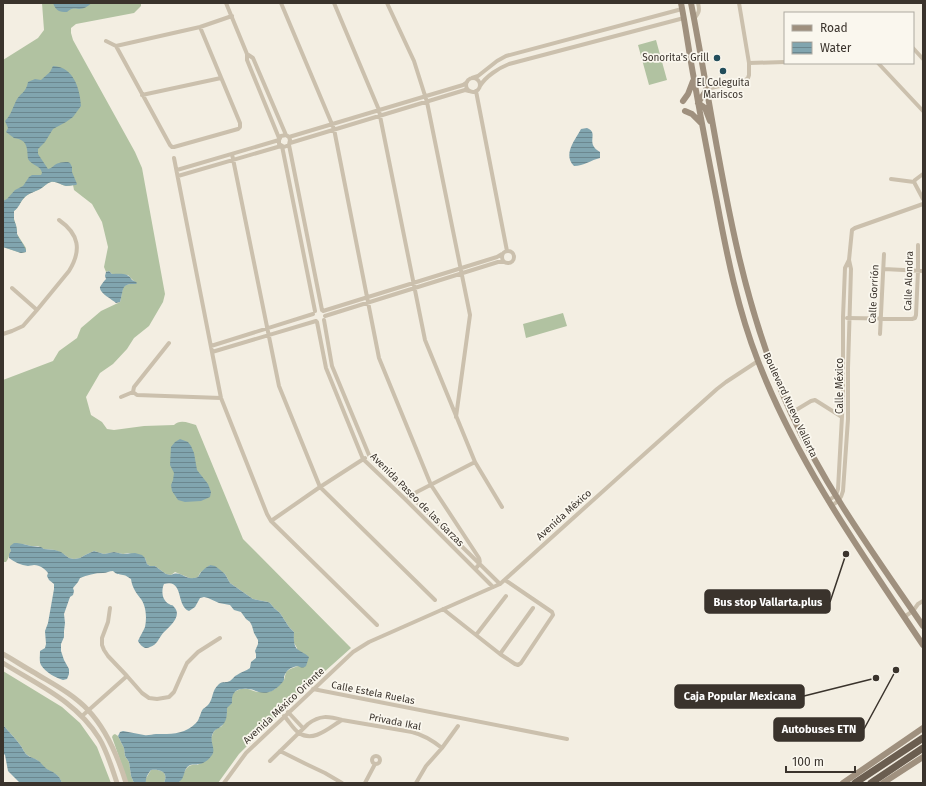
<svg xmlns="http://www.w3.org/2000/svg" width="926" height="786" font-family="'Fira Sans',sans-serif">
<style>
.grass{fill:#b1c2a1}
.water{fill:url(#water-rules)}
.lines{fill:none;stroke-linecap:round;stroke-linejoin:round}
.minor{stroke:#cbc0ad;stroke-width:4}
.tertiary{stroke:#cbc0ad;stroke-width:5}
.secondary{stroke:#9f907e;stroke-width:6}
.trunk{stroke:#6b5e50;stroke-width:7}
.poi-dot{fill:#224d5b;stroke:#faf7ee;stroke-width:1.5}
.labels{text-anchor:middle;dominant-baseline:central;stroke-width:3.5;stroke-linejoin:round;paint-order:stroke}
.poi-label{font-size:10px;fill:#3a332c;stroke:#faf7ee;text-anchor:end}
.street-label{font-size:10px;fill:#3a332c;stroke:#faf7ee}
.leader{fill:none;stroke:#3a332c;stroke-width:1.5}
.callout-dot{fill:#3a332c;stroke:#faf7ee;stroke-width:1.5}
.callout{fill:#3a332c;stroke:#3a332c;stroke-width:1.5}
.callout-label{font-size:11px;text-anchor:middle;font-weight:bold;fill:#fff}
</style>
<defs>
<pattern id="water-rules" width="6" height="5" patternUnits="userSpaceOnUse"><rect width="6" height="5" fill="#81a5af"/><path d="M0 2.5h6" fill="none" stroke="#6b878f"/></pattern>
</defs>
<rect width="100%" height="100%" fill="#f3eee2"/>
<path class="grass" d="M42,3H141V6L134,13L76,24L71,28V33L73,40L135,152L142,168L165,294L163,302L149,326L134,338L127,349L113,364L100,373L86,397L91,415L102,422L107,429L114,430L144,426L174,425C180,419 189,423 196,425L243,539L351,648L295,698L239,754L218,783H178C186,775 183,763 198,765L212,744L211,739L213,733L216,729L222,726L226,717L227,708L233,693L236,691L241,689H248L257,692H269L275,689L284,680L286,672L290,669L298,666L297,648L294,643V632L289,627L280,613L274,608L270,603L268,602L253,599L230,583L225,574L210,565L200,573L198,577L192,579L175,572L171,575L166,574L155,566H150L147,564L145,558L128,553L123,554L114,552L104,554L94,551L85,555L80,558L74,559L69,558L65,555L55,550L44,549L38,546H31L23,544L10,548L11,551C9,555 9,558 6,562H3V380L53,361L59,351L77,338L81,328L101,311L120,302C124,290 119,283 136,284C134,280 130,278 128,275L112,274L109,271L106,272L104,267L108,247L102,222L92,204L74,190L73,185C71,186 68,186 66,186C61,185 56,181 51,182C47,183 46,185 43,187C38,191 31,192 26,196C21,200 19,207 14,211C12,220 18,225 17,234L26,248V252L21,253L3,247V60L38,38L44,30Z
M656,40L667,80L649,85L638,45Z
M563,313L567,326L526,338L523,324Z
M3,671L62,707L80,723L97,747L111,783H62C58,772 52,774 44,767C41,764 40,762 37,760C33,758 30,757 26,754C24,752 23,749 21,746C16,739 9,732 3,725Z
M115,734L118,736L124,748L125,756L129,762L131,776L134,783H128L112,737L113,735Z
M151,770C160,769 169,772 164,783H146L145,780Z"/>
<path class="water" d="M53,3H92C88,6 84,9 79,9C73,9 73,7 67,12C59,12 56,11 53,3Z
M53,66C74,67 80,89 81,106L73,117L66,122L53,129L45,142L38,149V154L48,169C53,168 54,164 59,163C61,162 65,162 68,162L70,163L72,167V172L77,184L76,185C73,185 69,186 66,186C61,185 56,181 51,182C47,183 46,185 43,187C37,192 29,192 24,198C20,202 19,208 14,211V220L16,225L17,231V234L19,238L23,244L26,250V252L21,253L3,247V201L7,199L15,190L23,186L29,177L32,175H41L42,173C41,165 32,166 28,159C27,148 28,140 14,138L6,132L8,128L5,121C11,115 12,109 16,101C20,93 26,93 28,82L35,79L41,80L50,72Z
M587,128C600,133 584,143 600,152V158C591,160 584,166 574,166C562,154 576,139 581,129Z
M109,271L112,274C119,274 128,272 132,280L136,282L137,283L136,284C120,283 124,290 120,302L116,303C112,299 99,293 100,287C101,285 104,281 106,279L105,276L106,272Z
M180,439L188,442L191,446L194,453L197,470L208,484L211,492L210,497L201,501L185,502L178,500L172,491L171,485L173,480L174,473L170,465L171,447L175,442Z
M14,543H17L23,544L31,546L41,547L44,549L55,550L61,552L69,558L74,559L80,558L85,555L94,551L104,554L114,552L123,554L135,553L142,555L145,558L147,564L150,566H155L166,574L171,575C182,569 185,582 198,577C201,571 205,568 210,565L215,566L219,569L225,574L230,583L253,599L268,602L270,603L274,608L280,613L289,627L294,632C294,637 293,645 297,649C301,652 305,653 309,657L306,666C303,668 302,668 298,666C291,667 286,670 284,677C284,678 284,679 284,680C281,685 274,691 269,692C260,695 255,689 248,689C237,688 231,692 232,703L227,708C227,715 227,723 220,727C218,729 215,729 213,733C209,741 215,747 213,753C211,758 204,764 199,764C196,765 193,764 190,765C184,768 185,774 182,779C182,779 179,782 178,783H164C169,772 160,769 151,770C148,774 145,778 146,783H134L131,776L129,762L125,756L124,748L118,736L120,732L123,731C130,732 137,734 144,735C148,736 152,734 156,734C171,734 184,735 196,723C200,719 200,713 203,709C204,708 206,707 208,705C214,698 211,691 219,684C223,681 226,683 230,681C233,679 234,676 237,675C241,672 246,671 250,668L251,662L256,658V654L255,651L258,644V640L254,633L252,626L250,622L246,619L241,612L234,610L230,605L219,603L208,598L204,597L200,598L195,607L189,611C176,606 184,578 164,584C161,591 162,600 169,604C172,606 172,604 174,607C183,616 169,627 163,633C159,638 157,645 150,647C145,650 141,646 138,641C140,636 143,632 145,627C147,618 146,606 141,599C136,593 132,587 131,579C129,578 126,575 123,575C119,574 117,575 113,571C109,571 107,573 103,573C95,573 87,575 80,578L78,582L73,588L74,591L73,595L70,597L64,614L65,623L64,631V637L61,644V651L64,660L69,669V674L67,679L63,680C56,678 45,672 41,665C39,661 40,656 40,651L45,648L46,644L45,631L48,623L54,589V584L49,580L47,576L48,573C45,569 40,565 34,565C33,565 29,566 28,566C21,565 14,562 9,558V554L11,551L10,548V546Z
M3,725C9,732 16,739 21,746C23,749 24,752 26,754C30,758 36,758 40,762C42,764 44,767 47,769C54,773 59,774 62,783H20L8,771L5,755L3,753Z"/>
<g class="lines">
<path class="minor" d="M226,3L247,54V60L279,138
M281,3L334,129L379,358L431,485L479,558C481,563 479,565 475,569
M334,3L379,110L380,116L425,340L475,462L502,507
M387,3L414,61L427,102L470,315L456,417
M694,19C699,12 700,11 698,3
M106,41L116,46L170,145L172,147H174L238,129L240,127V123L200,27
M116,46L200,27L232,16
M913,48L923,59
M247,54L253,58L286,135L289,137L290,140L289,145L284,147L279,144V140L281,136L286,135
M749,63L785,62
M878,63L923,111
M472,78L478,76L497,61L506,56L682,9
M466 85a7 7 0 1 1 14 0a7 7 0 1 1-14 0Z
M480,86C486,76 499,68 509,64L684,18
M707,89L715,87L744,81L748,78L749,75V63L739,3
M476,91L507,251
M142,95L221,78
M289,137L463,85L467,82
M290,143L465,90L469,91
M289,145L322,310
M282,146L315,311
M232,154L279,386L320,487L435,600
M174,158L221,398L267,514L271,521L377,625
M177,170L279,140
M178,176L281,146
M891,179L914,182
M914,182L923,199
M914,182L915,180L923,174
M502 257a6 6 0 1 1 12 0a6 6 0 1 1-12 0Z
M884,269L923,271
M12,288L37,310
M323,311L497,257L502,254
M325,316L498,262H504
M847,318L912,319L915,318L916,315L918,271V245
M324,320L332,366L369,455L500,584
M317,322L326,368L363,459L405,499L493,587
M3,334L12,331L23,326L37,310L69,271C82,250 79,234 59,220
M880,334L884,254
M211,346L313,314
M212,352L316,321
M133,392L137,395L221,398
M133,392L134,387L169,343
M121,397L133,392
M791,413L811,401L815,400L842,417
M409,496L475,462
M828,501L836,495L838,489L843,398V317L845,268L849,260
M831,506C838,502 841,499 843,491L848,419V368L851,269L849,260L852,230L855,228L923,204
M271,521L320,487L365,458
M110,608L108,622L102,638V645L104,650L108,656L127,676L142,693L149,698L157,699L169,697L174,692L181,676L187,663L198,652L220,638
M443,609L500,654L515,664L518,665L521,663L553,615L552,612L505,580
M904,617L913,611L918,604L923,601
M476,635L506,596
M500,654L533,608
M313,689L567,739
M288,712L303,728
M82,716L127,676
M284,716C289,721 293,729 299,733C314,743 330,727 342,720
M280,751L306,764L325,773L342,783
M372 760a4 4 0 1 1 8 0a4 4 0 1 1-8 0Z
M270,761L308,724C320,715 328,716 342,720L412,732C424,735 432,740 442,748
M224,783L246,753L353,652L369,642L500,584L631,466L717,389L726,382L758,361
M365,783L375,764
M416,783L426,766L442,748L458,726"/>
<path class="tertiary" d="M3,654C14,660 24,667 35,673C53,684 73,694 88,710C107,730 118,757 126,783
M3,663C38,685 76,701 99,738C107,751 112,768 117,783"/>
<path class="secondary" d="M681,3C686,28 689,53 694,79C701,120 709,161 717,202C727,256 738,310 758,361C798,464 862,554 923,645
M691,3C718,140 732,285 791,413C826,489 876,557 923,626
M707,89L698,103L705,108L710,121
M683,101L688,94L693,81
M685,111L692,114L701,123
M843,783L923,728
M883,783L923,757"/>
<path class="trunk" d="M855,783L923,738
M871,783L923,748"/>
</g>
<g class="poi-dot">
<circle cx="717" cy="58" r="4"/>
<circle cx="723" cy="71" r="4"/>
</g>
<g class="labels">
<g class="poi-label">
<text x="709" y="58">Sonorita's Grill</text>
<text x="723" y="83" text-anchor="middle">El Coleguita<tspan x="723" dy="12">Mariscos</tspan></text>
</g>
<g class="street-label">
<text transform="translate(909 281) rotate(-88)">Calle Alondra</text>
<text transform="translate(874 294) rotate(-87)">Calle Gorrión</text>
<text transform="translate(840 386) rotate(-90)">Calle México</text>
<text transform="translate(790 405) rotate(65)">Boulevard Nuevo Vallarta</text>
<text transform="translate(417 500) rotate(45)">Avenida Paseo de las Garzas</text>
<text transform="translate(564 515) rotate(-42)">Avenida México</text>
<text transform="translate(373 693) rotate(11)">Calle Estela Ruelas</text>
<text transform="translate(284 706) rotate(-43)">Avenida México Oriente</text>
<text transform="translate(395 722) rotate(11)">Privada Ikal</text>
</g>
</g>
<path class="leader" d="M846 554L830 602M876 678L804 696M896 670L864 729"/>
<g class="callout-dot">
<circle cx="846" cy="554" r="4"/>
<circle cx="876" cy="678" r="4"/>
<circle cx="896" cy="670" r="4"/>
</g>
<g class="callout">
<rect x="705" y="590" width="125" height="23" rx="4"/>
<rect x="675" y="685" width="129" height="23" rx="4"/>
<rect x="774" y="718" width="90" height="23" rx="4"/>
</g>
<g class="callout-label">
<text x="768" y="606">Bus stop Vallarta.plus</text>
<text x="740" y="700">Caja Popular Mexicana</text>
<text x="819" y="733">Autobuses ETN</text>
</g>
<rect width="926" height="786" fill="none" stroke="#3a332c" stroke-width="8"/>
<rect x="784" y="12" width="130" height="52" fill="#faf7ee" stroke="#ada9a0"/>
<rect x="792" y="25" width="20" height="6" fill="#9f907e" stroke="#ada9a0"/>
<text x="820" y="32" font-size="12" fill="#3a332c">Road</text>
<rect x="792" y="42" width="20" height="12" fill="url(#water-rules)" stroke="#ada9a0"/>
<text x="820" y="52" font-size="12" fill="#3a332c">Water</text>
<path d="M786 766v6h69v-6" fill="none" stroke="#3a332c" stroke-width="2"/>
<text x="792" y="766" font-size="12" fill="#3a332c" stroke="#faf7ee" stroke-width="3" paint-order="stroke">100 m</text>
</svg>
